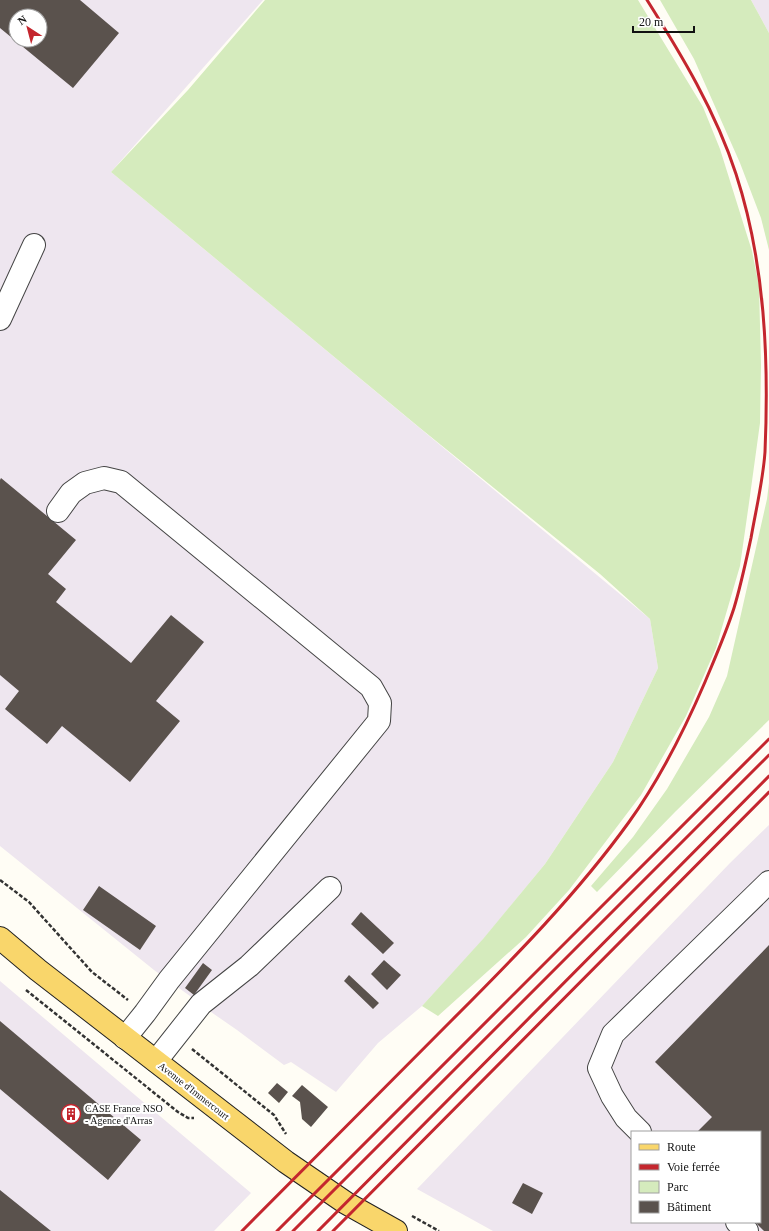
<svg xmlns="http://www.w3.org/2000/svg" width="769" height="1231" font-family="Georgia,serif">
<style>
.industrial{fill:#eee6ef;fill-rule:evenodd}
.green{fill:#d5ebbd}
.building{fill:#5a524d;fill-rule:evenodd}
.lines{fill:none;stroke-linecap:round;stroke-linejoin:round}
.minor-casing{stroke:#444;stroke-width:24}
.major-casing{stroke:#222;stroke-width:24}
.path{stroke:#333;stroke-width:2.5;stroke-dasharray:4 2;stroke-linecap:butt}
.minor{stroke:#fff;stroke-width:22}
.major{stroke:#f9d66b;stroke-width:22}
.rail{stroke:#c4262e;stroke-width:3}
.labels{text-anchor:middle;dominant-baseline:central;stroke-width:4;stroke-linejoin:round;paint-order:stroke}
.street-label{font-size:10px;fill:#111;stroke:#fff}
.poi-label{font-size:10px;fill:#111;stroke:#fff;text-anchor:start}
</style>
<rect width="100%" height="100%" fill="#fffdf5"/>
<path class="industrial" d="M0,0H263L111,172L650,619L658,668L613,762L545,864L480,943L422,1006L378,1043L336,1092L291,1062L284,1065L237,1030L211,1012L201,1004L154,970L0,846ZM16,16H40V40H16Z
M751,0H769V33Z
M769,825V1231H493L417,1189L730,863ZM632,1132H760V1222H632Z
M0,981L251,1193L214,1231H0Z"/>
<path class="green" d="M265,0H638L703,107L720,149L746,232L752,251L759,286L761,365L760,423L749,503L740,566L716,648L686,716L641,795L569,890L526,937L438,1016L422,1006L483,939L545,864L613,762L658,668L650,619L600,574L420,428L111,172L188,90Z
M660,0H751L769,33V250L761,218L740,163L694,59Z
M769,483V720L675,812L597,892L591,886L633,837L667,789L709,717L727,676L767,499Z"/>
<path class="building" d="M0,0H80L119,33L73,88L0,28ZM16,16H40V40H16Z
M1,478L76,540L48,574L66,589L56,602L131,663L171,615L204,642L156,701L180,721L130,782L62,726L47,744L5,709L19,691L0,675V480Z
M99,886L156,926L140,950L83,910Z
M361,912L394,943L383,954L351,924Z
M769,945V1231H764L755,1222H760V1132H697L712,1117L655,1062Z
M384,960L401,975L387,990L371,974Z
M203,963L212,970L194,995L185,988Z
M349,975L379,1003L373,1009L344,981Z
M0,1021L141,1140L108,1180L0,1089Z
M277,1083L288,1092L279,1103L268,1093Z
M302,1085L328,1107L311,1127L302,1119L300,1102L292,1096Z
M523,1183L543,1193L532,1214L512,1203Z
M0,1190L51,1231H0Z"/>
<g class="lines">
<defs>
<path id="minor" d="M0,319L34,245
M58,511L71,493L85,483L104,478L121,482L371,687L380,703L379,721L169,980L145,1013L125,1038
M156,1061L201,1004L249,966L330,888
M640,1132L626,1118L612,1096L599,1068L613,1034L769,882
M737,1222L747,1231"/>
<path id="major" d="M0,938L38,970L286,1162L346,1203L396,1231"/>
</defs>
<use href="#minor" class="minor-casing"/>
<use href="#major" class="major-casing"/>
<path class="path" d="M0,880L29,902L92,972L128,1000
M26,990L178,1112L188,1118H194
M192,1049L274,1115L286,1134
M412,1216L439,1231"/>
<use href="#minor" class="minor"/>
<use href="#major" class="major"/>
<path class="rail" d="M242,1231C311,1161 382,1091 451,1021C514,958 577,894 629,822C660,779 684,731 705,682C715,658 726,633 734,608C741,585 746,561 751,538C756,509 763,481 765,452C769,359 765,263 736,174C716,112 681,54 647,0
M277,1231L769,739
M293,1231L769,755
M318,1231L769,776
M333,1231L769,792"/>
</g>
<defs>
<symbol id="building-ring" viewBox="-11 -11 22 22"><circle r="9.5" fill="#fff" stroke="#c4262e" stroke-width="1.5"/><path d="M-4-6H4V6H1V3H-1V6H-4ZM-2.5-4.3h1.7v1.8h-1.7ZM.8-4.3h1.7v1.8H.8ZM-2.5-1h1.7V.8h-1.7ZM.8-1h1.7V.8H.8Z" fill="#c4262e"/></symbol>
</defs>
<g fill-rule="evenodd">
<use href="#building-ring" x="60" y="1103" width="22" height="22"/>
</g>
<g class="labels">
<g class="street-label">
<text transform="translate(194 1091) rotate(38)">Avenue d'Immercourt</text>
</g>
<g class="poi-label">
<text x="85" y="1108">CASE France NSO<tspan x="85" dy="12">- Agence d'Arras</tspan></text>
</g>
</g>
<rect x="631" y="1131" width="130" height="92" fill="#ffffff" stroke="#a0a0a0"/>
<rect x="639" y="1144" width="20" height="6" fill="#f9d66b" stroke="#a0a0a0"/>
<text x="667" y="1151" font-size="12" fill="#111111">Route</text>
<rect x="639" y="1164" width="20" height="6" fill="#c4262e" stroke="#a0a0a0"/>
<text x="667" y="1171" font-size="12" fill="#111111">Voie ferrée</text>
<rect x="639" y="1181" width="20" height="12" fill="#d5ebbd" stroke="#a0a0a0"/>
<text x="667" y="1191" font-size="12" fill="#111111">Parc</text>
<rect x="639" y="1201" width="20" height="12" fill="#5a524d" stroke="#a0a0a0"/>
<text x="667" y="1211" font-size="12" fill="#111111">Bâtiment</text>
<g transform="translate(28 28) rotate(324)"><circle r="19" fill="#ffffff" stroke="#a0a0a0"/>
<path d="M0-3L7 15L0 10L-7 15Z" fill="#c4262e"/>
<text y="-6" font-size="11" font-weight="bold" text-anchor="middle" fill="#111111">N</text>
</g>
<path d="M633 26v6h61v-6" fill="none" stroke="#111111" stroke-width="2"/>
<text x="639" y="26" font-size="12" fill="#111111" stroke="#ffffff" stroke-width="3" paint-order="stroke">20 m</text>
</svg>
